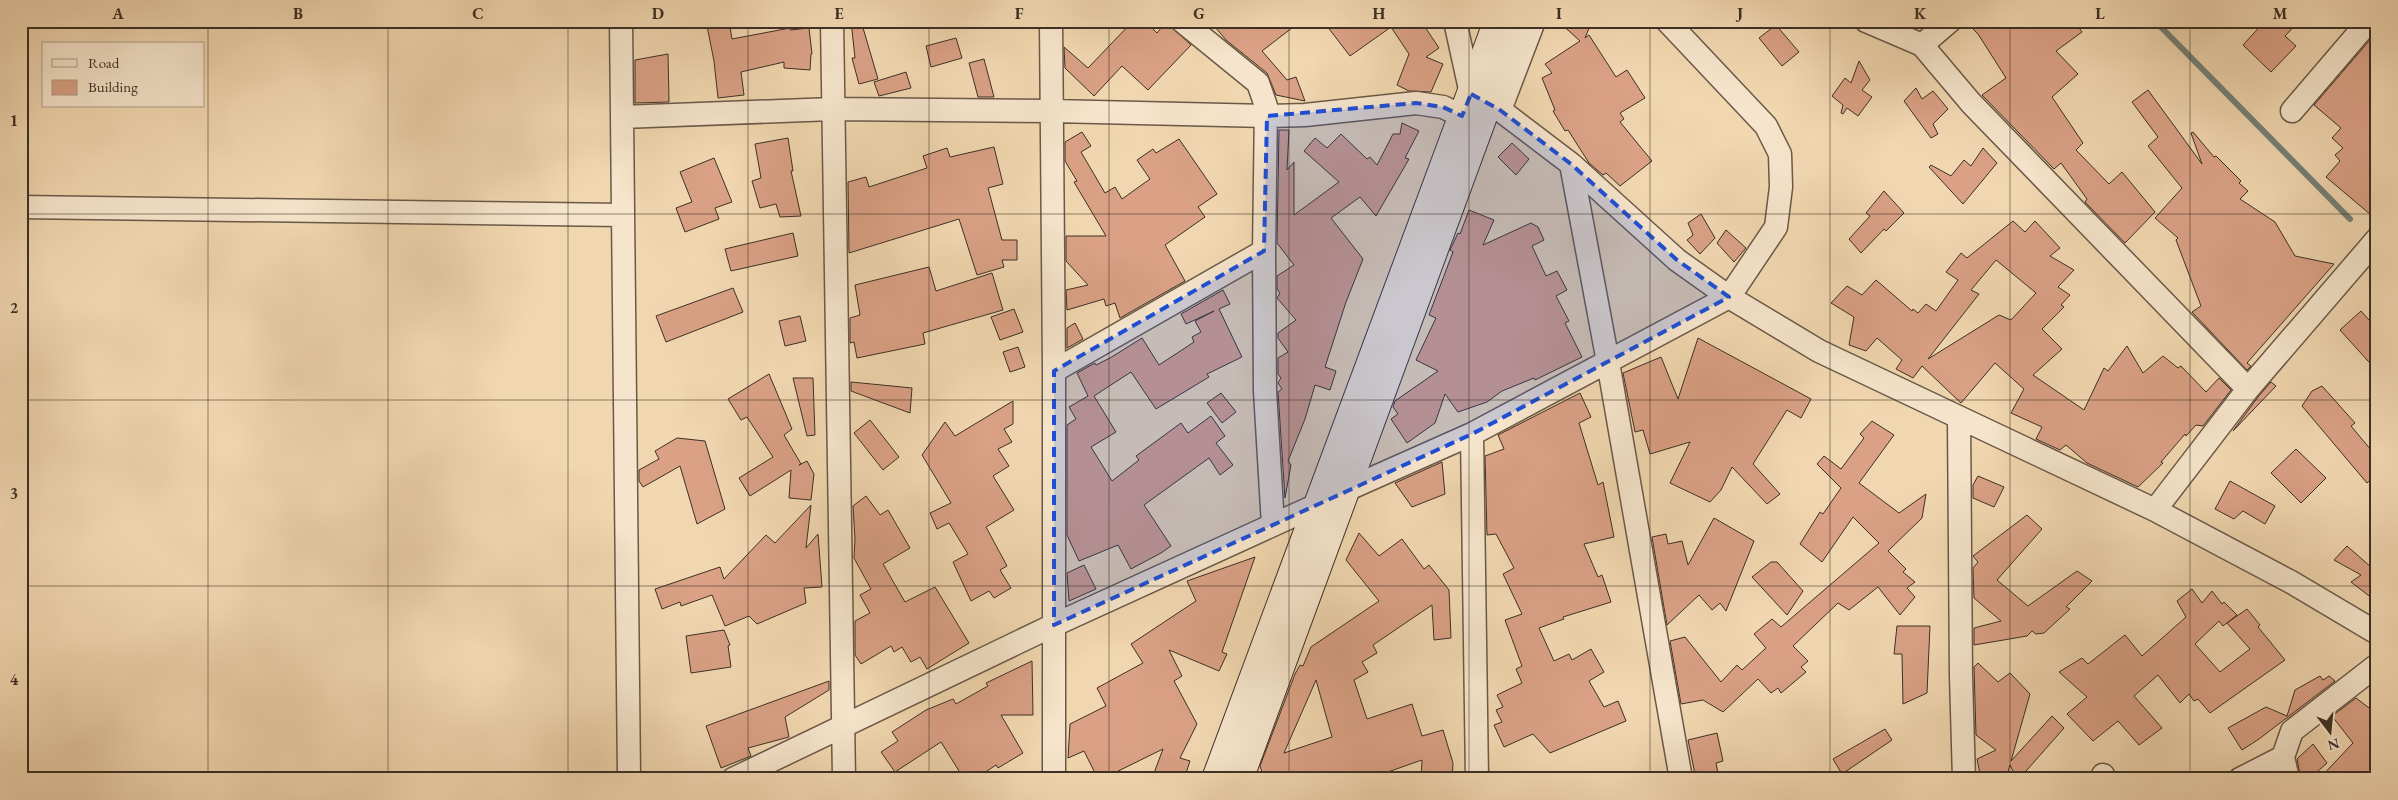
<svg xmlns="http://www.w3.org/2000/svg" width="2398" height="800" font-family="'EB Garamond',serif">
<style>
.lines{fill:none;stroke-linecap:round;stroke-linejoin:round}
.stream{stroke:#758179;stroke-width:6}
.building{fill:#daa185;stroke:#3d2f26;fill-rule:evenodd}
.street-casing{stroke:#6a5948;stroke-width:25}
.secondary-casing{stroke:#3d2f26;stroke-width:30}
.street{stroke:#f6e5cc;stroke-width:22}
.secondary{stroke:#f6e5cc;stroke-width:28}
.marked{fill:#1d4ed8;fill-opacity:0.2;stroke:#1d4ed8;stroke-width:4;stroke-dasharray:10 6;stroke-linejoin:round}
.grid{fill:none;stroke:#3d2f26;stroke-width:1;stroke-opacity:0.55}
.neatline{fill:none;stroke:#3d2f26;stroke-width:2}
.grid-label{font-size:16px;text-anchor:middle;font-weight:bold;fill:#3d2f26}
</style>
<rect width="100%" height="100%" fill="#f1d7b0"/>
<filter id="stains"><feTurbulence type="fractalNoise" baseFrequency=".004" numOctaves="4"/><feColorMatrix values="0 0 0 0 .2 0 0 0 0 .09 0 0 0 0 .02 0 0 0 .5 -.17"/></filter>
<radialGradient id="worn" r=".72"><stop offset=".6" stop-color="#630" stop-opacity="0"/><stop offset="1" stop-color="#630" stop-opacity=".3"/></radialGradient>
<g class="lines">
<path class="stream" d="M2155,21L2350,219"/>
</g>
<path class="building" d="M706,21H729L732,39L790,28V30L809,28L812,54H811L810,70L784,68V62L741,72L744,95L718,98L714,61Z
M851,21H861L878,79L859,84L852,58H855Z
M1133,21H1145L1157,33L1166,22L1191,45L1148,90L1122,66L1094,96L1065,68L1064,47L1088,68Z
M1210,21H1250L1256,28L1264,21H1301L1262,51L1287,80L1296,77L1305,101L1276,95L1267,73L1226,40Z
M1323,21H1421L1439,48L1426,57L1443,64L1431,92L1409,91L1397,85L1409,54L1391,27L1350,56Z
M1558,21H1592L1585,38L1589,35L1616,77L1627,70L1645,98L1620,113L1624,119L1620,122L1652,161L1620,186L1606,173L1603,175L1589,163L1568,130L1565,131L1553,111L1555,110L1542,78L1552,73L1545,64L1580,41Z
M1965,21H2074L2082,32L2056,51L2078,74L2052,97L2083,143L2076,150L2109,184L2122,172L2155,212L2125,243L2085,202L2087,199L2061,163L2054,169L1982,95L2006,78L1978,34Z
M2265,21H2299L2285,36L2296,46L2271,72L2243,45Z
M1776,25L1799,52L1782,66L1759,38Z
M956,38L962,58L931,67L926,46Z
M2369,41L2377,46V220L2326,177L2340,161L2335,155L2343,148L2332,138L2341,128L2314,105Z
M668,54L669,102L635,103V60Z
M984,59L994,97H978L969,63Z
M1859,61L1870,80L1862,90L1872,97L1858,116L1847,108L1843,114L1841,113L1843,105L1832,96L1845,78L1851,83Z
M906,72L911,88L879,96L874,82Z
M1916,88L1922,99L1933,91L1948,109L1933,124L1938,134L1931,138L1904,101Z
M2148,90L2202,164L2191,133L2193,132L2214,157L2216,156L2241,181L2239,183L2248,191L2240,199L2275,222L2295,256L2334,264L2247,363L2251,366L2247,370L2192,312L2201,306L2176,240L2178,238L2155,218L2182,188L2148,146L2158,137L2132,102Z
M1402,123L1419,131L1405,158L1409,159L1376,216L1360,197L1331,218L1363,259L1346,302L1325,367L1336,371L1330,390L1315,385L1305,419L1288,461L1291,465L1285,498L1278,392L1282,389L1278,383L1281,378L1278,374V358L1288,352L1278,338V333L1296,320L1277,298L1280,293L1277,289V276L1294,265L1277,243L1279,130H1289L1287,170L1294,162V215L1339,182L1304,151L1315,138L1327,148L1341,134L1367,159L1370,157L1377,165L1393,134H1400Z
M1082,132L1091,146L1081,152L1105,193L1115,187L1122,199L1150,179L1137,160L1153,149L1156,153L1179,139L1217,194L1198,207L1205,217L1165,245L1185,281L1120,318L1115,303L1106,306L1104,299L1067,310L1066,290L1088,285L1066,261V236H1106L1074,182L1077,181L1065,161V142Z
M788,138L793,171H791L801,216L780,217L776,204L760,208L752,181L761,178L755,144Z
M1512,143L1529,159L1516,175L1498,157Z
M994,147L1003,184L988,188L1002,240H1017V260H1002L1004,267L977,275L959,219L849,253L848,182L866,177L869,187L927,168L923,156L947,148L950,157Z
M1983,148L1997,163L1963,204L1929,167L1931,165L1951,176L1964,160L1971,166Z
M714,158L732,202L715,208L719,219L685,232L676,208L692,202L680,172Z
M1884,191L1904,213L1886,231L1884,229L1861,253L1849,239L1870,216L1866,213Z
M1469,210L1494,220L1483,245L1531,223L1538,227L1544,240L1532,246L1546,276L1557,271L1567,290L1556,296L1569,321L1565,323L1582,357L1535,380L1534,378L1502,391L1487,402L1458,412L1445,394L1435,423L1407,443L1391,419L1398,414L1393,407L1395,401L1438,371L1416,360L1436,318L1429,315L1453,252L1450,250L1458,233L1460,234Z
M1701,214L1715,238L1700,254L1687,240L1693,235L1688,223Z
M2013,221L2025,232L2035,221L2060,248L2050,256L2074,270L2058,287L2070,295L2061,305L2064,307L2042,329L2062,349L2033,375L2084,410L2104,368L2108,371L2127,346L2143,373L2163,356L2178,368L2181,366L2206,392L2219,378L2231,390L2203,426L2196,425L2186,436L2185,434L2161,462L2163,463L2138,487L2087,463L2066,445L2060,450L2036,439L2042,427L2011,413L2024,389L1995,363L1961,403L1922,366L1913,378L1896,369L1902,360L1877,338L1866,351L1849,345L1854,317L1831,303L1847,286L1862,295L1876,280L1912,311L1913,309L1918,313L1926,304L1936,311L1958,280L1946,272L1961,253L1967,258ZM1996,260L2036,293L2011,320L1999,315L1928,359L1979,294L1971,290Z
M1726,230L1746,248L1734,262L1717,243Z
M793,233L798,256L731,271L725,249Z
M929,267L936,291L992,273L1003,310L923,333L925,344L857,358L854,342L850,343V318L860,315L855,285Z
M733,288L743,312L666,342L656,316Z
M1223,290L1230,304L1219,309L1242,357L1207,374L1209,377L1156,409L1131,372L1094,396L1116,432L1091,447L1112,481L1139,460L1136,456L1181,423L1188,433L1211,416L1225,436L1216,443L1233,465L1220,475L1209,458L1144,505L1171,546L1161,553L1131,569L1118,545L1079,561L1067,535V425L1076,419L1069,407L1088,396L1077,373L1095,363L1096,365L1110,358L1142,338L1159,365L1194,342L1192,337L1201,332L1195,321L1214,311L1186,324L1181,314Z
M1014,309L1023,332L1000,340L991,317Z
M2361,311L2377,329V371L2340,330Z
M800,316L806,341L785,346L779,321Z
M1075,323L1083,339L1067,348V328Z
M1698,338L1811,399L1801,418L1787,410L1753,464L1780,494L1767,504L1732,467L1721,490L1710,502L1670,483L1690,442L1650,454L1643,430L1635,432L1623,373L1661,357L1678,399Z
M1018,347L1025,367L1010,372L1003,352Z
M769,374L792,429L784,435L801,464L799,465L807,461L814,474L811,500L789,498L791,470L750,496L739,478L773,457L747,417L741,420L728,399Z
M793,378H813L815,435L807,436Z
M851,382L912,388L910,413L851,391Z
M2271,382L2276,386L2233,431L2258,397Z
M2322,386L2355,423L2351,426L2377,457V474L2367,483L2302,406L2312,391Z
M1221,393L1236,412L1222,423L1207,403Z
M1580,393L1591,417L1579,423L1598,485L1603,482L1614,537L1584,544L1598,577L1602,575L1611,602L1563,617L1564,619L1539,628L1554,661L1569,654L1572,660L1591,649L1604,672L1589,681L1604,707L1618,701L1626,721L1550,753L1533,734L1504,747L1494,725L1502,722L1496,710L1503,707L1497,695L1522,683L1516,669L1522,666L1505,620L1522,614L1503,574L1514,568L1496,534L1487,535L1485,456L1504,449L1498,435Z
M1013,401V424L1004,429L1012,442L998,449L1009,466L993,476L1014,510L986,527L1007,566L1000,570L1011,588L994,598L989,591L971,601L953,562L968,554L949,523L937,529L930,513L951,503L922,455L945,422L955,436Z
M870,420L899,457L883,470L854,433Z
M1872,421L1894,435L1859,483L1899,513L1926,494L1922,518L1888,551L1906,569L1903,572L1915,582L1907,588L1915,597L1900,615L1878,587L1849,610L1838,603L1793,646L1808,661L1801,667L1806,672L1781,693L1778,688L1771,693L1758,679L1723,712L1703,700L1681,704L1670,641L1685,637L1721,682L1737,665L1742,670L1766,648L1754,634L1772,619L1781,627L1879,543L1853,517L1822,562L1800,544L1820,512L1823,514L1841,488L1817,464L1824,456L1841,469L1864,438L1860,434Z
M677,438L705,441L725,509L697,524L680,466L643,487L639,481V470L659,459L655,451Z
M2296,449L2326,478L2301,503L2271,473Z
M1442,462L1445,494L1412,507L1395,483Z
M1978,476L2004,487L1994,507L1973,498V485Z
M2230,481L2275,506L2265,524L2243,511L2234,519L2215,509Z
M866,496L880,515L888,510L910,548L883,564L905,602L935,587L969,643L927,669L920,657L911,662L902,647L894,652L891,646L861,664L855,655V621L870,613L860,595L871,589L854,558L855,539L853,506Z
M811,505L806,548L818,534L822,587L804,588L806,603L757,624L749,616L725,626L712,595L681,606L680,602L662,609L655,589L720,567L724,579L766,535L775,543Z
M2027,515L2042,529L1997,580L2028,606L2077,571L2092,581L2066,607L2070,609L2044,633L2036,634L2032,631L2027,636L1974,645V628L2001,621L1974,598L1973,568L1978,562L1973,556Z
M1714,518L1754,541L1726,611L1720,603L1712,610L1699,595L1667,625L1652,537L1666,534L1668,544L1682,541L1688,565Z
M1359,533L1379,556L1402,539L1424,569L1429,565L1449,590L1451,638L1434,640L1432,605L1373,645L1377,653L1362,662L1368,672L1354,680L1367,719L1412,704L1422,736L1443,730L1453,763L1452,779H1421L1422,760L1382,774L1384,779H1276L1275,775L1264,778L1260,766L1295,674L1300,665L1303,666L1311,647L1379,601L1346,560ZM1316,680L1332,737L1284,753Z
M2347,546L2371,567L2377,563V602L2351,582L2361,575L2334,560Z
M1255,557L1222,652L1227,654L1219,671L1169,650L1182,676L1174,681L1197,724L1180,758L1190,761L1184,779H1171L1154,773L1163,749L1102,779H1098L1084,751L1068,758L1070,724L1106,706L1097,688L1143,663L1131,644L1196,601L1187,581Z
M1771,562H1777L1803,591L1787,615L1752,577Z
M1084,565L1096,589L1069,601L1067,573Z
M2192,589L2202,603L2212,591L2222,604L2224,602L2237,615L2223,626L2219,621L2195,644L2220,672L2250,649L2227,623L2247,609L2260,625L2258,627L2285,660L2210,713L2198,699L2194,701L2189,694L2180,703L2158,675L2134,696L2162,728L2139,745L2118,721L2093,741L2067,714L2087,697L2059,672L2082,658L2088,664L2125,635L2142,656L2186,617L2177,601Z
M1897,626H1930L1927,693L1903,704L1902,654H1894Z
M724,630L730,645L728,646L731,667L691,673L686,636Z
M1032,661L1033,715H1001L1023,753L998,768L996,765L975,779H964L941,742L895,772L881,752L898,741L892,732L926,710L953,699L956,704L988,686L986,683Z
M1978,663L1998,682L2010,673L2030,694L2011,761L2052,716L2064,728L2019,779H2017L2010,765L2007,775L1995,779H1981L1977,759L1996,750L1976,735L1974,667Z
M2320,676L2323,680L2329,676L2335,681L2259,739L2242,750L2228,728L2266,707L2287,716L2295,690Z
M829,681V690L785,717L789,737L748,748L751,756L721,768L706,726Z
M2356,698L2377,714V779H2319L2353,743L2332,716Z
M1885,729L1892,740L1842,774L1833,759Z
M1717,733L1723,761L1716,763L1719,779H1696L1688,740Z
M2313,744L2327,763L2309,779H2301L2297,759Z"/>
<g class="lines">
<defs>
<path id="street" d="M621,21L629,779
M832,21L844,779
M1051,21L1054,371V779
M1182,21L1258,83L1266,106L1264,251L1265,391L1273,525
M1455,21L1471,94L1500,110L1571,164L1677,260L1729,297L1819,351L2155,510L2291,582L2377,633
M1866,21L1922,45L1971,103L2248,389
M1922,45L1950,21
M1500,110L1534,21
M2292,111L2369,21
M622,117L833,109L1053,111L1267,116L1305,115L1416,103L1443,107L1462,116
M1571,164L1608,362L1681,779
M21,207L622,215
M1054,371L1264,251
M1959,418L1961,676L1964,779
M1472,434L1477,779
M2155,510L2248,389L2377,239
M2103,775L2104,779
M733,779L1054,625L1319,504L1346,490L1472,434L1729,297L1776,227L1781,187L1780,154L1766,126L1667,21
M2240,779L2283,757
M2288,779L2283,757L2292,731L2377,665"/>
<path id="secondary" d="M1216,779L1498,21
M1239,779L1518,21"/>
</defs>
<use href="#street" class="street-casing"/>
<use href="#secondary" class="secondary-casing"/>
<use href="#street" class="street"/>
<use href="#secondary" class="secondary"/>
</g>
<path class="marked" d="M1471,94L1500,110L1571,164L1677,260L1729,297L1472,434L1054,625V371L1264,251L1267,116L1416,103L1443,107L1462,116Z"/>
<path class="grid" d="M208,21V779M388,21V779M568,21V779M748,21V779M929,21V779M1109,21V779M1289,21V779M1469,21V779M1650,21V779M1830,21V779M2010,21V779M2190,21V779M21,214H2377M21,400H2377M21,586H2377"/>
<rect width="2398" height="800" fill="none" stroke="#f1d7b0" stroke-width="55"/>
<rect x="42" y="42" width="162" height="65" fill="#f6e5cc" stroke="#ac9c8a"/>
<rect x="52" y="59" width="25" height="8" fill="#f6e5cc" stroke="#ac9c8a"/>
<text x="88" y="68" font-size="15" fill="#3d2f26">Road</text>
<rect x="52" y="80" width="25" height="15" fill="#daa185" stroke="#ac9c8a"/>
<text x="88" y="92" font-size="15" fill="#3d2f26">Building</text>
<g transform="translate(2330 732) rotate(164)" stroke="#f6e5cc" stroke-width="4" paint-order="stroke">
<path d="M0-4L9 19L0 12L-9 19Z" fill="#3d2f26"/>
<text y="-8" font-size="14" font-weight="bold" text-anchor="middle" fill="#3d2f26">N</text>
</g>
<rect x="28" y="28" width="2342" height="744" class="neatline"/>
<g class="grid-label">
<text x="118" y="19">A</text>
<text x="298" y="19">B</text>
<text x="478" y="19">C</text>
<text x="658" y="19">D</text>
<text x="839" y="19">E</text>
<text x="1019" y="19">F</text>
<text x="1199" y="19">G</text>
<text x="1379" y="19">H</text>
<text x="1559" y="19">I</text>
<text x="1740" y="19">J</text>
<text x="1920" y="19">K</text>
<text x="2100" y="19">L</text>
<text x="2280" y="19">M</text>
<text x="14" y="126">1</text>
<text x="14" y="313">2</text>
<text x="14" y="499">3</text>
<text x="14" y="685">4</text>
</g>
<rect width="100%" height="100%" filter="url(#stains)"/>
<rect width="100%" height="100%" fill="url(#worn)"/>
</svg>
